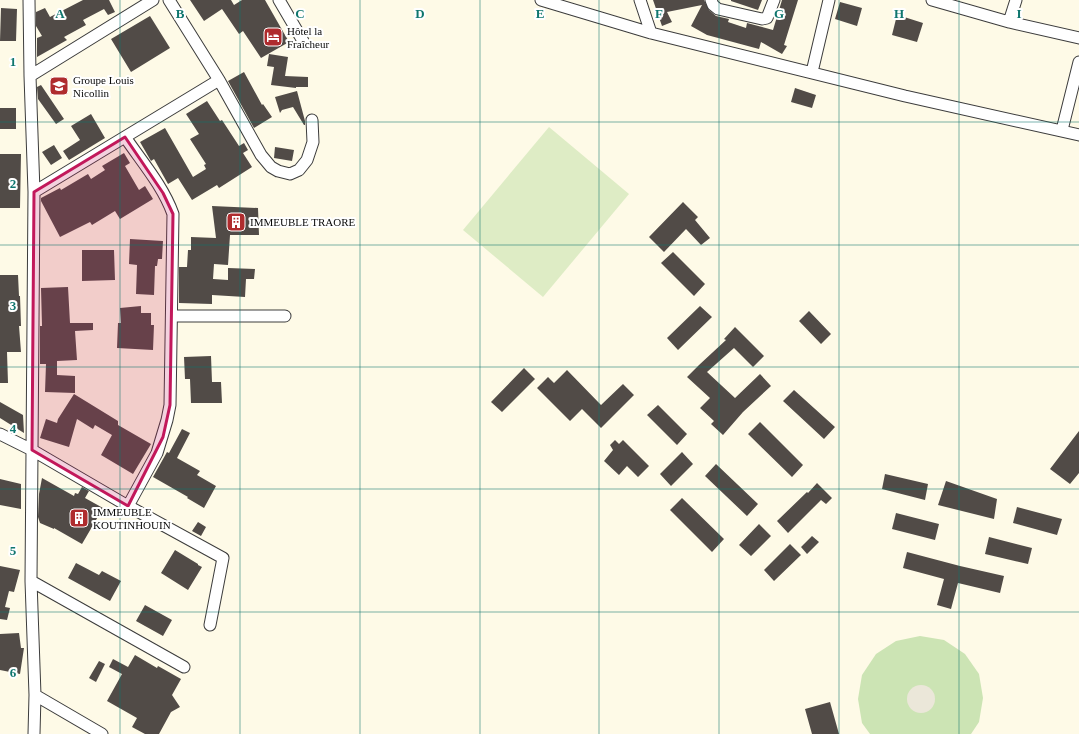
<svg xmlns="http://www.w3.org/2000/svg" width="1079" height="734" font-family="Georgia,serif">
<style>
.green{fill:#cce4b4}
.pitch{fill:#deecc5}
.plaza{fill:#ebe7d9}
.building{fill:#514b47}
.lines{fill:none;stroke-linecap:round;stroke-linejoin:round}
.minor-casing{stroke:#3c3c3c;stroke-width:13}
.minor{stroke:#fff;stroke-width:11}
.marked{fill:#c2185b;fill-opacity:0.2;stroke:#c2185b;stroke-width:3;stroke-linejoin:round}
.grid{fill:none;stroke:#0f766e;stroke-width:1;stroke-opacity:0.55}
.labels{text-anchor:middle;dominant-baseline:central;stroke-width:4;stroke-linejoin:round;paint-order:stroke}
.poi-label{font-size:11px;fill:#090909;stroke:#fff;text-anchor:start}
.grid-label{font-size:13px;text-anchor:middle;font-weight:bold;fill:#0f766e;stroke:#fff;stroke-width:4;stroke-linejoin:round;paint-order:stroke}
</style>
<rect width="100%" height="100%" fill="#fefae7"/>
<path class="green" d="M920,636L944,640L965,654L979,674L983,698L979,722L971,734H870L862,723L858,699L862,675L876,654L896,641Z"/>
<path class="pitch" d="M549,127L629,194L543,297L463,230Z"/>
<path class="plaza" d="M907 699a14 14 0 1 1 28 0a14 14 0 1 1-28 0Z"/>
<path class="building" d="M83,0H109L115,12L108,15L104,9L83,20L86,25L64,37L67,40L37,57V38L42,36L36,26V12L45,8L50,17Z
M190,0H231L234,5L242,0H265L289,42L261,58L243,31L239,34L222,9L204,21Z
M653,0H704L709,10L716,16L729,19L728,22L746,28L747,23L773,30L782,0H798L784,45L787,46L782,54L761,42L759,49L707,35L691,26L702,5L667,12L672,22L662,26Z
M731,0H762L758,10L731,1Z
M840,2L862,8L857,26L835,19Z
M1,8L17,9L16,41H0Z
M150,16L170,48L131,72L111,39Z
M901,16L923,23L917,42L892,35L896,19L900,20Z
M269,54L288,57L285,76L308,77V87H296V88L271,85L274,67L267,66Z
M244,72L262,105L263,104L272,117L254,128L228,81Z
M41,85L64,119L56,124L38,99L37,87Z
M795,88L816,95L812,108L791,102Z
M297,91L305,121V125H304L293,107L282,110L280,113L275,97Z
M207,101L220,121L222,120L239,146L244,143L248,150L243,153L252,167L219,188L217,185L192,200L178,178L168,184L154,159L151,161L140,142L165,128L193,177L206,169L204,165L206,164L190,139L199,134L186,114Z
M0,108H16V129H0Z
M91,114L105,138L69,160L63,151L80,140L71,126Z
M54,145L62,158L51,165L42,152Z
M275,147L294,150L292,161L274,158Z
M124,153L130,163L125,166L139,190L145,186L153,199L120,219L115,211L92,225L90,222L60,237L41,201V198L60,188L61,190L88,174L91,179L105,170L102,166Z
M0,154H21L20,208H0Z
M683,202L698,217L695,220L710,238L701,245L686,229L664,252L649,237Z
M212,206L258,208L259,235H230L228,265L214,264L213,279L228,280V268L255,269L254,279H246L245,297L212,295V304L179,303V267H187L188,250H191V237L216,238Z
M130,239L163,241L162,259H158L157,266H155L154,295L136,294L137,265L129,264Z
M82,250H114L115,280L82,281Z
M673,252L705,284L694,296L661,263Z
M0,275H18L19,296H20L21,326H19L21,352H7L8,383H0Z
M68,287L70,323H93V330L75,331L77,360L57,361V375L75,376V393L45,392L46,364H40V326H42L41,288Z
M141,306V313H151V325H154L153,350L117,348L118,323H121L120,308Z
M700,306L712,317L678,350L667,338Z
M809,311L831,334L821,344L799,321Z
M735,327L764,356L753,367L734,348L707,372L735,398L760,374L771,386L743,412L723,435L711,424L714,421L700,408L710,398L687,377L699,365L726,340L724,339Z
M211,356L212,382H221L222,403H191L190,379H185L184,357Z
M524,368L535,379L502,412L491,402Z
M567,370L601,405L623,384L634,395L601,428L582,409L570,421L537,388L548,377L554,383Z
M794,390L835,427L824,439L783,401Z
M74,394L118,421V425L151,444L133,474L101,455L112,435L95,425L93,429L77,419L69,447L40,438L46,419L57,423L58,419Z
M0,402L23,415L24,433L0,418Z
M658,405L687,434L677,445L647,415Z
M760,422L803,465L792,477L748,434Z
M182,429L190,433L177,458L200,471L197,475L216,486L204,508L187,498L188,497L153,477L167,452L169,453Z
M1079,431V473L1070,484L1050,469Z
M615,440L619,444L623,440L649,466L638,477L627,466L619,475L604,461L613,450L610,445Z
M682,452L693,464L671,486L660,474Z
M716,464L758,504L747,516L705,476Z
M885,474L928,484L925,500L882,489Z
M42,478L74,496L75,493L78,494L82,487L89,491L85,498L103,508L82,544L54,528V529L40,523L38,517L39,494Z
M0,479L21,484V509L0,505Z
M946,481L997,499L994,519L938,505Z
M817,483L832,498L826,504L821,500L788,533L777,521L807,492L808,493Z
M682,498L724,539L712,552L670,510Z
M1017,507L1062,519L1057,535L1013,523Z
M896,513L939,524L935,540L892,529Z
M198,522L206,527L201,536L192,531Z
M759,524L771,536L751,556L739,545Z
M812,536L819,542L807,554L801,547Z
M989,537L1032,548L1028,564L985,554Z
M790,544L801,555L774,581L764,570Z
M175,550L198,564V565L202,567L188,590L161,573Z
M907,552L960,566L1004,576L1000,593L958,583L951,609L937,605L944,579L903,568Z
M76,563L99,575L102,571L121,581L110,601L68,578Z
M0,566L20,570L14,592L9,591L5,607L10,608L7,620L0,619Z
M145,605L172,620L163,636L136,621Z
M19,633L21,648H24L20,674L0,670V634Z
M135,655L157,668L158,666L181,679L172,695L180,707L171,712L159,734H145L132,727L137,718L107,701L122,674L109,667L113,659L128,667Z
M99,661L105,664L96,682L89,678Z
M830,702L839,734H812L805,709Z"/>
<g class="lines">
<defs>
<path id="minor" d="M29,0L30,76L34,192L31,581L35,695L34,734
M169,0L219,80L261,155L271,167L278,171L290,174L299,170L307,160L313,142L312,120
M279,0L303,41
M541,0L651,33L905,96L1079,135
M640,0L651,33
M711,0L713,5L718,9L762,19L767,18L774,0
M932,0L1009,22L1079,38
M1009,22L1016,0
M812,72L829,0
M30,76L153,0
M1062,130L1079,62
M125,137C142,162 163,186 173,214L170,405L167,420L157,453L128,506
M34,192L219,80
M172,316H285
M0,434L32,450L128,506L223,558L210,625
M31,581L184,667
M35,695L102,734"/>
</defs>
<use href="#minor" class="minor-casing"/>
<use href="#minor" class="minor"/>
</g>
<path class="marked" d="M125,137L163,193L173,214L170,405L163,437L128,506L32,450L34,192Z"/>
<path class="grid" d="M120,0V734M240,0V734M360,0V734M480,0V734M599,0V734M719,0V734M839,0V734M959,0V734M0,122H1079M0,245H1079M0,367H1079M0,489H1079M0,612H1079"/>
<defs>
<symbol id="hotel-square" viewBox="-11 -11 22 22"><rect x="-9" y="-9" width="18" height="18" rx="4" fill="#af2c2e" stroke="#fff"/><path d="M-6-4.5h1.5V1H6V5H4.5V3h-9V5H-6ZM-4 0a1.8 1.8 0 1 1 3.6 0ZM.5 0V-2.5h3Q6-2.5 6 0Z" fill="#fff"/></symbol>
<symbol id="school-square" viewBox="-11 -11 22 22"><rect x="-9" y="-9" width="18" height="18" rx="4" fill="#af2c2e" stroke="#fff"/><path d="M0-5L7-2L0 1L-7-2ZM-4 1L0 2.5L4 1V4Q0 6-4 4Z" fill="#fff"/></symbol>
<symbol id="building-square" viewBox="-11 -11 22 22"><rect x="-9" y="-9" width="18" height="18" rx="4" fill="#af2c2e" stroke="#fff"/><path d="M-4-6H4V6H1V3H-1V6H-4ZM-2.5-4.3h1.7v1.8h-1.7ZM.8-4.3h1.7v1.8H.8ZM-2.5-1h1.7V.8h-1.7ZM.8-1h1.7V.8H.8Z" fill="#fff"/></symbol>
</defs>
<g fill-rule="evenodd">
<use href="#hotel-square" x="262" y="26" width="22" height="22"/>
<use href="#school-square" x="48" y="75" width="22" height="22"/>
<use href="#building-square" x="225" y="211" width="22" height="22"/>
<use href="#building-square" x="68" y="507" width="22" height="22"/>
</g>
<g class="labels">
<g class="poi-label">
<text x="287" y="31">Hôtel la<tspan x="287" dy="13">Fraîcheur</tspan></text>
<text x="73" y="80">Groupe Louis<tspan x="73" dy="13">Nicollin</tspan></text>
<text x="250" y="222">IMMEUBLE TRAORE</text>
<text x="93" y="512">IMMEUBLE<tspan x="93" dy="13">KOUTINHOUIN</tspan></text>
</g>
</g>
<g class="grid-label">
<text x="60" y="18">A</text>
<text x="180" y="18">B</text>
<text x="300" y="18">C</text>
<text x="420" y="18">D</text>
<text x="540" y="18">E</text>
<text x="659" y="18">F</text>
<text x="779" y="18">G</text>
<text x="899" y="18">H</text>
<text x="1019" y="18">I</text>
<text x="13" y="66">1</text>
<text x="13" y="188">2</text>
<text x="13" y="310">3</text>
<text x="13" y="433">4</text>
<text x="13" y="555">5</text>
<text x="13" y="677">6</text>
</g>
</svg>
